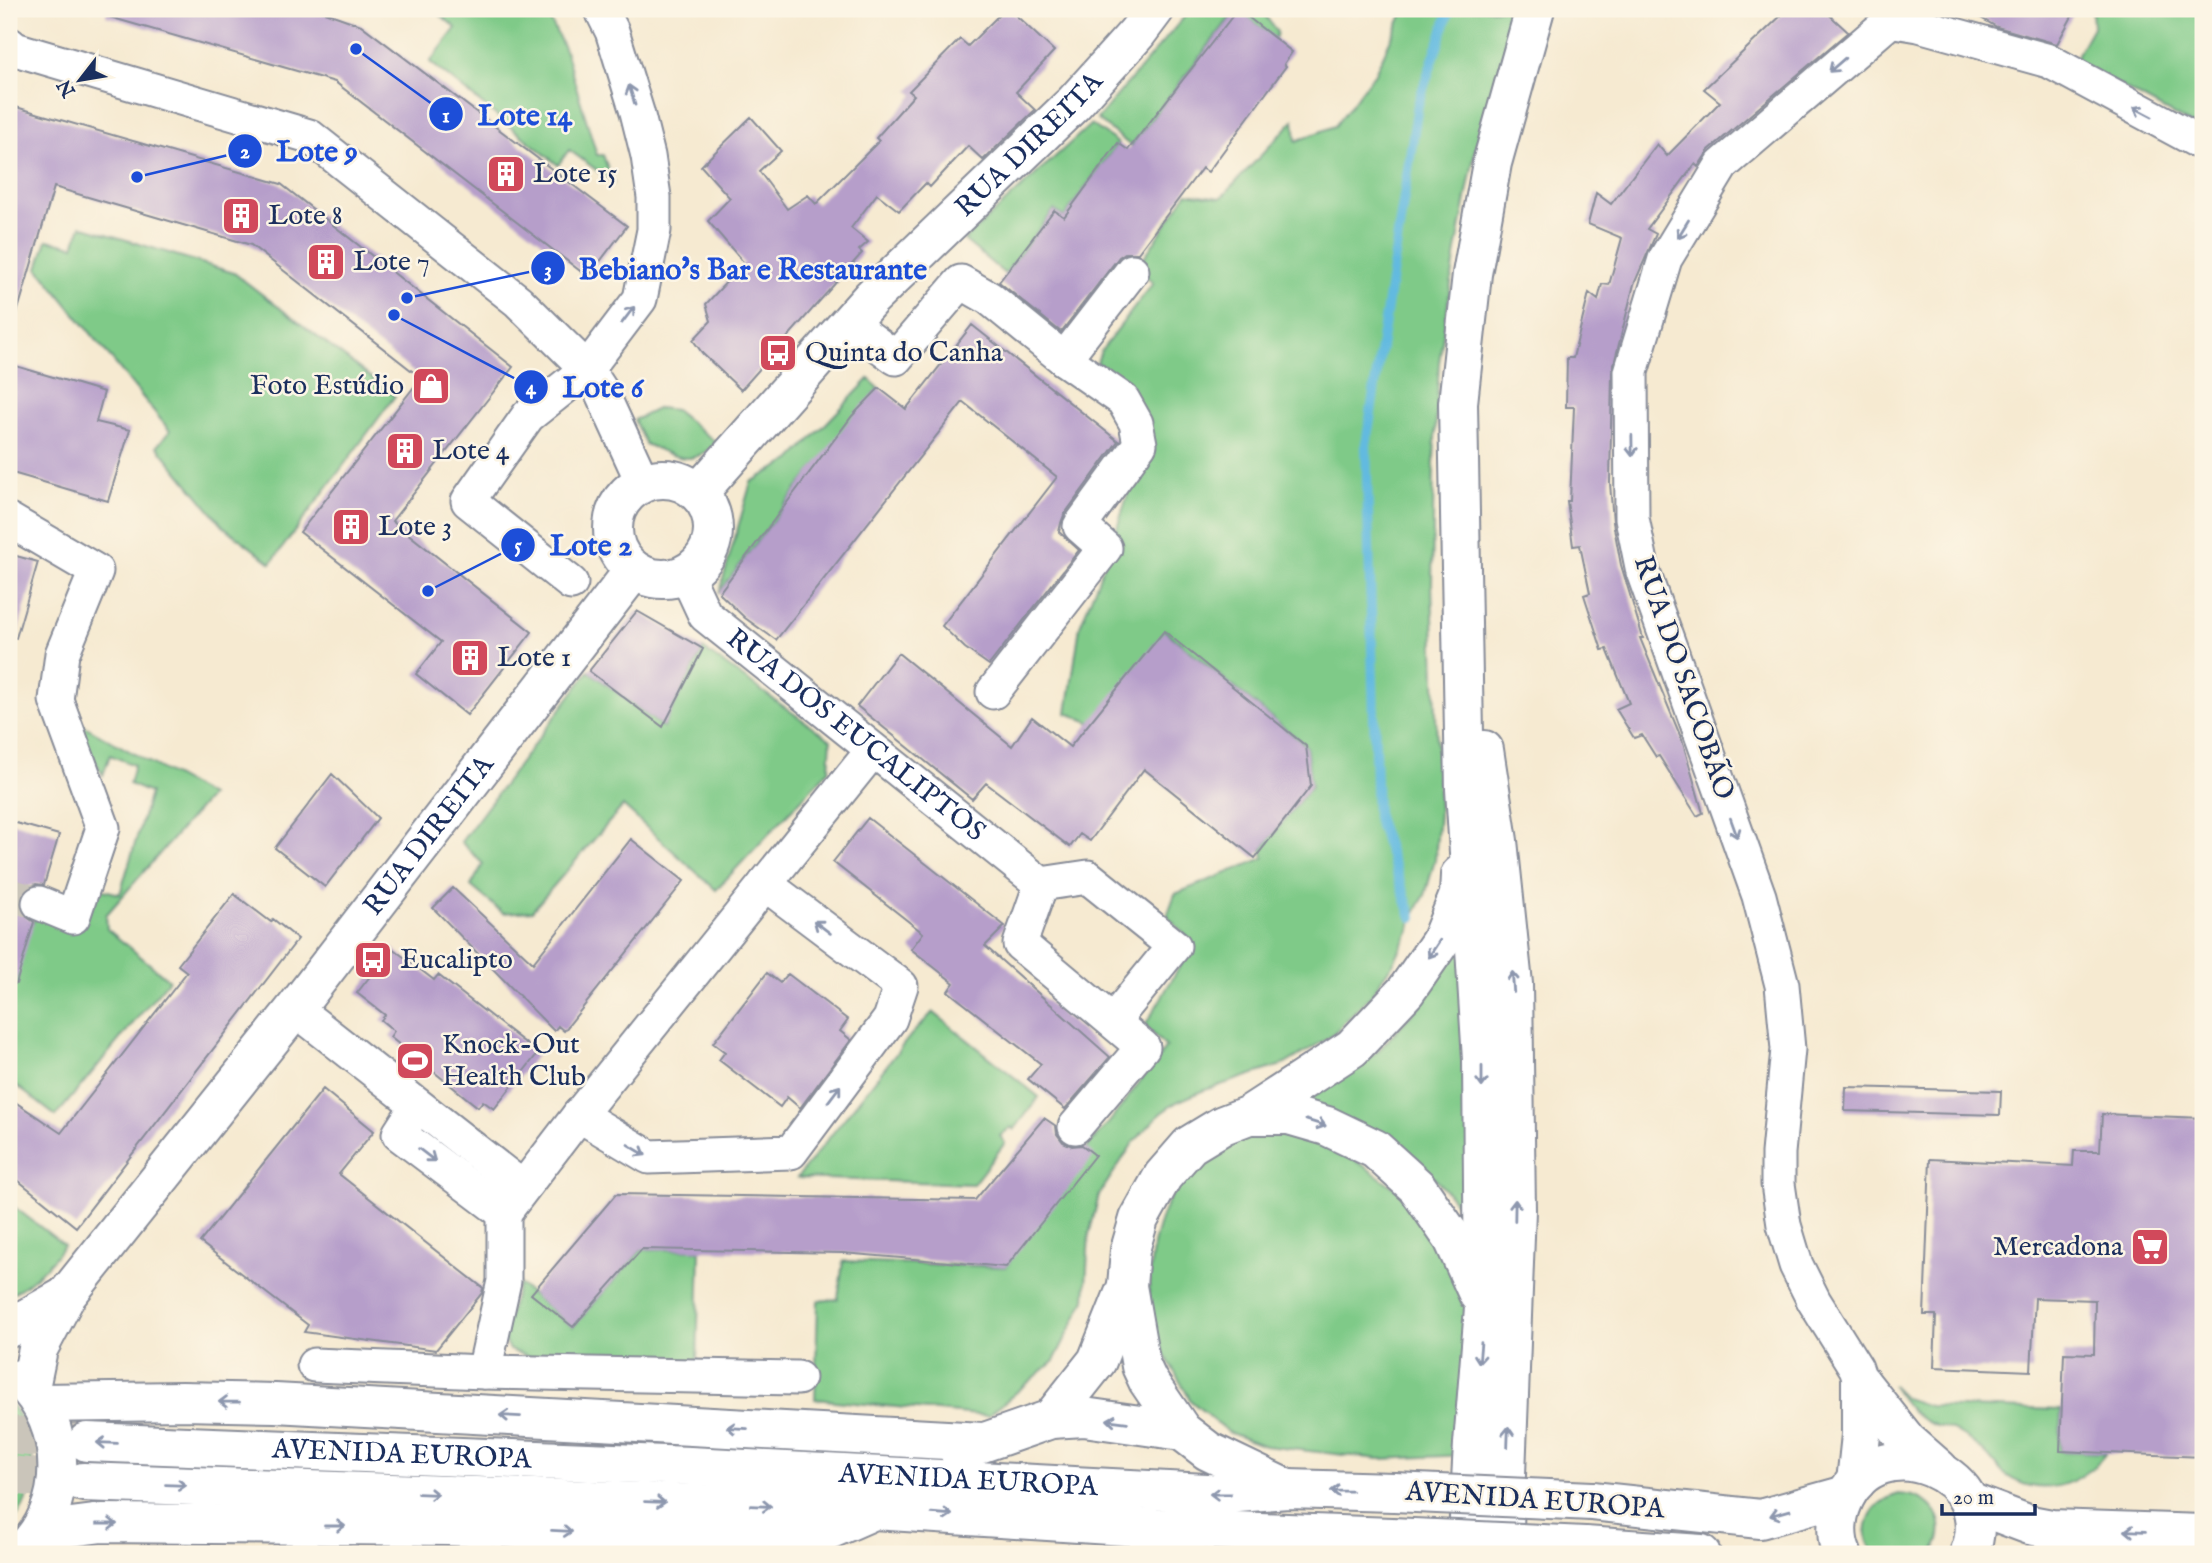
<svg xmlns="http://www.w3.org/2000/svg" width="2212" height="1563" font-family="'IM FELL English',serif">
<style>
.green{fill:#7fca88;stroke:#4d7c73;stroke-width:2}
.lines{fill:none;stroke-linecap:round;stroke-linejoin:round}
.stream{stroke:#62bae0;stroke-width:10}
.building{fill:#b69eca}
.minor-tunnel{stroke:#cac5ba;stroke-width:33;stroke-dasharray:33 17;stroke-linecap:butt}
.primary-tunnel{stroke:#cac5ba;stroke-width:38;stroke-dasharray:38 19;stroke-linecap:butt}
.minor-casing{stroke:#888c98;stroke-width:37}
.secondary-casing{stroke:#888c98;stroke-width:42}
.primary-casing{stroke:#888c98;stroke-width:42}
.minor{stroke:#fff;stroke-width:33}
.secondary{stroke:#fff;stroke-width:38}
.primary{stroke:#fff;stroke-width:38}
.primary-bridge-casing{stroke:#888c98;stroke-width:42;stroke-linecap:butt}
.primary-bridge{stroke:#fff;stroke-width:38}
.oneway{stroke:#8d97ae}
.labels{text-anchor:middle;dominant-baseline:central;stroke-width:5;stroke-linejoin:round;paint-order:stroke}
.street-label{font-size:28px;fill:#1b2f5e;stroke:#fcf5e5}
.poi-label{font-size:28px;fill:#1b2f5e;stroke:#fcf5e5;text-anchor:start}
.leader{fill:none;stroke:#1d4ed8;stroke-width:2.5}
.callout-dot{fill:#1d4ed8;stroke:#fcf5e5;stroke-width:2.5}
.mark-label{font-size:21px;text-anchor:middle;font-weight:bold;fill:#fff}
.callout-label{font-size:30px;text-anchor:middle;font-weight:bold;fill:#1d4ed8;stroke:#fcf5e5;stroke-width:5;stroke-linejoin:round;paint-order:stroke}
</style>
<rect width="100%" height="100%" fill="#fcf5e5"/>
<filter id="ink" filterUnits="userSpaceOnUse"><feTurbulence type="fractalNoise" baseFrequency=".0143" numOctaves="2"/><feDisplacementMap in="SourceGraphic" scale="14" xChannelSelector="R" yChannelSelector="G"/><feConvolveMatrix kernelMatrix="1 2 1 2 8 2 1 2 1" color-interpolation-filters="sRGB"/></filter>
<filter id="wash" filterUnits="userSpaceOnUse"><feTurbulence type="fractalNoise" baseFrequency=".00686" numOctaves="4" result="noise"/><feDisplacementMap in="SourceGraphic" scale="28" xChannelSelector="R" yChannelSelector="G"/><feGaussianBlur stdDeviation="1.57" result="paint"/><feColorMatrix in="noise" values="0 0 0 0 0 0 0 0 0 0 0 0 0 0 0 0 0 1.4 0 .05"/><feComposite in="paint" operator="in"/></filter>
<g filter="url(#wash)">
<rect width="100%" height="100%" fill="#f6ead1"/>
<path class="green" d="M451,9H545L565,50L597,155H603L613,182L569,150L558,165L430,62L456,28L440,15Z
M1191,9H1252L1264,14L1277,32L1275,39L1237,9L1131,146L1097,119Z
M1405,9H1517L1476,146L1456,251L1439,363L1434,458L1432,583L1439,813L1435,860L1425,895L1412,917L1410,930L1395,960L1371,995L1330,1037L1285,1064L1202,1091L1177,1102L1161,1113L1133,1143L1099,1195L1089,1235L1085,1300L1054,1361L988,1416L815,1399L818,1301L838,1299L843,1261L1006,1267L1092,1141L1107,1125L1166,1047L1148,1029L1146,1024L1191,947L1188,938L1167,916L1175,894L1264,858L1262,849L1311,786L1306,746L1165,631L1092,723L1067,713L1080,626L1108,555L1151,423L1097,362L1101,351L1153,283L1137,268L1187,193L1221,198L1294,120L1296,141L1335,126L1375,73Z
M2092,9H2203V131L2074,61L2093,27Z
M1091,124L1118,143L1064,217L1054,210L1005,274L964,240Z
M81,226L234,273L395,396L271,563L223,526L157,446L170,431L38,268L47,240L74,246Z
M869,379L879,388L797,489L719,593L751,482L791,460Z
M659,408L675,410L717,443C689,469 677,456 645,444L634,420Z
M703,649L831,740L829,770L716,890L623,806L532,911L503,913L471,886L483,864L461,842L589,671L663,727Z
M81,724L210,796L106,915L107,929L169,980L56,1116L9,1080V984L36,915L96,888L120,894L150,793L129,784L134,765L110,755L103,775L79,733Z
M1467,935L1473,1226C1447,1190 1417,1153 1377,1133C1354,1121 1326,1114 1301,1105L1379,1050L1424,1000Z
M933,1012L1039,1097L1014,1130L1011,1127L1000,1136L1005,1143L973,1184L797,1178L911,1035Z
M1253,1133L1293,1136L1344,1152L1405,1195L1467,1299V1455L1379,1459L1265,1446L1228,1432L1191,1401L1160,1346L1152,1351C1146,1295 1146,1237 1176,1187C1180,1180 1184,1170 1190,1165C1208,1149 1230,1139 1253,1133Z
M9,1203L64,1245C49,1267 31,1283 9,1296Z
M642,1249L700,1250L697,1363L529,1357L509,1350L502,1336L519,1284L573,1327Z
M1892,1385L1905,1398L1929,1406L2061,1410L2060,1451L2106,1453C2080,1487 2039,1500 2003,1473C1996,1467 1992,1459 1985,1453C1978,1445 1968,1439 1959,1434C1952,1428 1942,1428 1934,1425C1914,1418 1903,1402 1892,1385Z
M9,1403C39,1434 41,1496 9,1526Z
M1899,1494C1934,1496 1951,1523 1933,1554H1875C1856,1529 1871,1502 1899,1494Z"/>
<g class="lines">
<path class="stream" d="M1412,917L1377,817L1366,445L1418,104L1450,9"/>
</g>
<g id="blocks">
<path class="building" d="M107,9H316L361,25L627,226L588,277L335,82L106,16Z
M1005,9H1009L1054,51L1016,92L1035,110L983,160L968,146L930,187L926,183L899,211L877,194L851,228L868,242L859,250L862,253L741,390L703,354L693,340L711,321L706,304L744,263L708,221L730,198L701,166L751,117L781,151L759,171L787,209L808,195L816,204L879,141L876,138L914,95L909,91L960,39L968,46Z
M1238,9L1292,52L1284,64L1286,66L1208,172L1202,168L1138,253H1125L1119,257L1061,332L999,282L1054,210L1064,217L1118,143L1128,150Z
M1788,9H1823L1848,32L1709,150L1698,167L1695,164L1647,229L1656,234L1634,284L1612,372L1610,483L1613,522L1621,565L1643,638H1640L1682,740L1703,813L1697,816L1659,756L1656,757L1642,735L1634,738L1616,709L1629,703L1607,649L1602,650L1584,595L1590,593L1580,545L1573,546L1567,501H1570L1574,407H1566L1567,358H1573L1589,293L1598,300L1602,284L1609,285L1622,238L1588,224L1596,193L1611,204L1657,144L1667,156L1720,102L1704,89Z
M1965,9H2076L2057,44L1997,27Z
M9,105L281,184L513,367L392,521L532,632L467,715L416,674L441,642L300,532L421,378L251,245L54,187L15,320L9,319Z
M972,325L1118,441L1064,515L1061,523L1059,532L1079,550L989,665L965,648L942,626L1057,477L963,402L776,640L745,618L719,593L852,416L879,388L906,409Z
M9,364L104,392L96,422L130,430L108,501L9,472Z
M9,554L38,562L16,638L9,637Z
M637,611L703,649L663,727L589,671Z
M1164,631L1306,746L1311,786L1255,858L1144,769L1090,841L1080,834L1070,847L986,783L972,799L857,706L898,653L1012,746L1032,717L1070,747Z
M332,774L378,818L325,887L275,848Z
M868,818L1005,926L985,946L1110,1057L1065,1109L1028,1079L1041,1064L948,991L954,983L911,949L923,933L833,862Z
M9,821L59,835L44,885L36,884L28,887L21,896L20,906L23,914L34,922L16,984L9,983Z
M631,839L684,881L564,1031L558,1026L554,1031L433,908L453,888L533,963Z
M234,894L271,922L273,919L298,939L76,1227L9,1173V1098L61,1133L187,972L178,965Z
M392,948L434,980L438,975L538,1053L494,1109L483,1101L478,1107L390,1037L394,1031L381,1020L385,1015L357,993Z
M767,973L780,983L788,974L848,1020L840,1031L851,1040L800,1108L787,1097L780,1107L719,1060L725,1052L713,1043Z
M1846,1087L2001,1091L2000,1115L1845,1111Z
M323,1089L374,1131L339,1174L483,1288L482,1293L436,1350L304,1332L308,1325L200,1242Z
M2102,1114L2203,1118V1457L2060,1451L2064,1353L2094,1354L2095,1300L2035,1298L2031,1371L1934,1367L1936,1315H1924L1930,1159L2073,1166L2074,1151H2100Z
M1044,1118L1056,1126L1057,1134L1063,1142L1072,1146L1082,1145L1095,1155L1006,1267L843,1253L642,1249L573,1327L531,1294L616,1194L975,1200Z"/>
</g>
</g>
<g filter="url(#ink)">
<use href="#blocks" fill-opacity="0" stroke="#888c98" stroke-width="2"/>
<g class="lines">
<path class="minor-tunnel" d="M9,895L39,903"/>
<path class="primary-tunnel" d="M9,1435L85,1442
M9,1475L83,1482"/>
<defs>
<g id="minor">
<path d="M1889,20L1919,25L2049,61L2203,144"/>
<path d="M9,44L15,49L309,136L518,301L587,369L600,389L643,483"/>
<path d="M849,323L896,358L961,282L989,298L1064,359L1123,400L1136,423L1140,444L1080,526L1105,548L993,692"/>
<path d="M1064,359L1132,271"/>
<path d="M9,520L96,571L62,654L56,700L103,828L73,917L39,903"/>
<path id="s1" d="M686,574L705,615L1041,884L1088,877L1174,946L1113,1021"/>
<path d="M571,583L468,501L528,416L587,369L640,299L654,230V197L648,156L637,112L612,31L601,9"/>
<path d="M1041,884L1020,944L1143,1047L1075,1127"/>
<path d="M295,1009L522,1187"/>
<path d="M417,1106L399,1134L504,1213"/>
<path d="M579,1115L649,1157L791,1152L890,1019L901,986L765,884"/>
<path d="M504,1213L579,1115L873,750"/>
<path d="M504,1213V1281L484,1372L798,1378"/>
<path d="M314,1365L484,1372"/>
<path d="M1861,1383L1856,1368L1814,1301L1796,1265L1784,1225L1778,1184V1153L1788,1049L1782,985L1759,896L1643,572L1632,518L1631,372L1665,259L1722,165L1904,9"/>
</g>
<g id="secondary">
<circle cx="663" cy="529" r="50"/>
<path id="s2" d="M698,493L871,298L1074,103L1137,33L1155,9"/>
<path d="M9,1328L66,1296"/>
<path id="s3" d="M30,1388L38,1349L66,1296L295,1009L634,570"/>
<path d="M19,1554C71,1510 69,1424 20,1379"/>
</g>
<g id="primary">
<path d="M1484,750L1498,841L1513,984L1516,1210L1503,1554"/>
<path d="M1249,1115H1289L1327,1126L1375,1149L1417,1187L1453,1239L1478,1294"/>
<path d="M1861,1383L1907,1441L1939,1469"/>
<path d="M41,1403L182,1401L275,1403L983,1442"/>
<path d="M1051,1419L1097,1361L1127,1286"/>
<path id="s4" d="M87,1442L690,1466L1225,1494L1288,1489L1394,1492"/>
<path d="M959,1451L1051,1419L1084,1417L1182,1431"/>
<path d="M83,1482L874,1510L1156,1528L1391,1537"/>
<path d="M1856,1482L1861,1435V1383"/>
<path d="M1287,1489L1208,1451L1182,1431L1148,1381L1141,1366L1127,1286L1130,1250L1139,1219L1163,1176L1190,1145L1223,1125L1249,1115L1352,1048L1406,991L1440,942L1459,895L1460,875"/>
<path d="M1592,1501L1760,1519L1846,1495"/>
<path d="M1969,1502L2030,1525L2051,1529L2203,1534"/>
<path d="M40,1531L102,1523L450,1526L801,1542L867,1513"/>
<path d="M1585,1546L1701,1554"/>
<path d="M1467,1554L1473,1444L1484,1308L1482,1060L1465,789L1458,403L1472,274L1492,163L1535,9"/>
<path d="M1842,1554C1835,1538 1836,1518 1843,1502C1877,1421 2003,1474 1969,1554"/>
</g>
</defs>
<use href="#minor" class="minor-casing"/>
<use href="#secondary" class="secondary-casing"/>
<use href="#primary" class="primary-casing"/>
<use href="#minor" class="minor"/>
<use href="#secondary" class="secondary"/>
<use href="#primary" class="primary"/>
<defs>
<path id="primary-bridge" d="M1394,1492L1592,1501
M1391,1537L1585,1546"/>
</defs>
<use href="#primary-bridge" class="primary-bridge-casing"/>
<use href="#primary-bridge" class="primary-bridge"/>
</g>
<defs><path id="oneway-shaft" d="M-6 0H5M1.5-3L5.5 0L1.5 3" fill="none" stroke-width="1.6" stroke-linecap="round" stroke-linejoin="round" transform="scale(1.75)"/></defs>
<g class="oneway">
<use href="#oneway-shaft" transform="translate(1837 65) rotate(139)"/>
<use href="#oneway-shaft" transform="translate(632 95) rotate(-107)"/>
<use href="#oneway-shaft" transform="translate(2143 112) rotate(-152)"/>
<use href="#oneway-shaft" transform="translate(1683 229) rotate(122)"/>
<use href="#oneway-shaft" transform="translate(628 315) rotate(-53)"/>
<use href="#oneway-shaft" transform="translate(1632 446) rotate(89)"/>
<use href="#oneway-shaft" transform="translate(1734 828) rotate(70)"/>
<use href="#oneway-shaft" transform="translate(822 927) rotate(-143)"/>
<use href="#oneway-shaft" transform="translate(1434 949) rotate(123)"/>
<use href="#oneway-shaft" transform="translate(1513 982) rotate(-94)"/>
<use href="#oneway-shaft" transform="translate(1482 1077) rotate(90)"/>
<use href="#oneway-shaft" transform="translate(834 1094) rotate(-53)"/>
<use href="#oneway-shaft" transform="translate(1316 1123) rotate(17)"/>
<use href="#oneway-shaft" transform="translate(637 1150) rotate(31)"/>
<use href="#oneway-shaft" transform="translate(427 1155) rotate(37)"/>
<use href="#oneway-shaft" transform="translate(1515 1210) rotate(-89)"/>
<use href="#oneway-shaft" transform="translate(1480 1353) rotate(95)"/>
<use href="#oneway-shaft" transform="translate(229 1402) rotate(-179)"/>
<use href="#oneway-shaft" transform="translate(510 1416) rotate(-177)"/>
<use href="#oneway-shaft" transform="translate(1117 1421) rotate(-172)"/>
<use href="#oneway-shaft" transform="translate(737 1428) rotate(-177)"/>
<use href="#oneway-shaft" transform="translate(1508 1437) rotate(-88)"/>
<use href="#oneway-shaft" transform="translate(107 1443) rotate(-178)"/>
<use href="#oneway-shaft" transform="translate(176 1485) rotate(2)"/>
<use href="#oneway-shaft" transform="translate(1341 1491) rotate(-179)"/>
<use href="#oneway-shaft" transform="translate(428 1494) rotate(2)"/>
<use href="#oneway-shaft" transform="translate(1220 1494) rotate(-180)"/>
<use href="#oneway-shaft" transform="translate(655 1502) rotate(2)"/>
<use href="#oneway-shaft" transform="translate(761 1506) rotate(2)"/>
<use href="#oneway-shaft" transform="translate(1780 1513) rotate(164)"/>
<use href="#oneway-shaft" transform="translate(942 1514) rotate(4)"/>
<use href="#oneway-shaft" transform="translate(107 1524)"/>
<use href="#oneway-shaft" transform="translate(335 1526)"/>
<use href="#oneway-shaft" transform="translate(562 1531) rotate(3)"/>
<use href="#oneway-shaft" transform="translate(2135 1531) rotate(-178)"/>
</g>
</g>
<defs>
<symbol id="building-square" viewBox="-11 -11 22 22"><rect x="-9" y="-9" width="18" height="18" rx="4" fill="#d1495b" stroke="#fcf5e5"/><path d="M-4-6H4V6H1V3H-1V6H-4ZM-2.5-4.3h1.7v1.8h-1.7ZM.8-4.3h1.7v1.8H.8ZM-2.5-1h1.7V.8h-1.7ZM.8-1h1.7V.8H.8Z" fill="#fff"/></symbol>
<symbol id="bus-square" viewBox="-11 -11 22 22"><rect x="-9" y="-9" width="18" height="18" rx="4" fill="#d1495b" stroke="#fcf5e5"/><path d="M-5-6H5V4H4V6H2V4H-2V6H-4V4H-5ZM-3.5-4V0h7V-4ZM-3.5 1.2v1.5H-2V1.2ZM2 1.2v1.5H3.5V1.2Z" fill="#fff"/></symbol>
<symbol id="shop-square" viewBox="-11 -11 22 22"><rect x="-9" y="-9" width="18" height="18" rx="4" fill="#d1495b" stroke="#fcf5e5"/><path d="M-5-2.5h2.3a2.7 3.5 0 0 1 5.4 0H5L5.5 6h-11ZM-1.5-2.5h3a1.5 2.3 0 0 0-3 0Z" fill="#fff"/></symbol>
<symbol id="stadium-square" viewBox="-11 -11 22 22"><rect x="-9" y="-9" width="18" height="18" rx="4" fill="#d1495b" stroke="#fcf5e5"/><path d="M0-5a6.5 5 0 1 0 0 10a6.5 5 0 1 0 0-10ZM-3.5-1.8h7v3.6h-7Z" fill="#fff"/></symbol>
<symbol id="supermarket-square" viewBox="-11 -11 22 22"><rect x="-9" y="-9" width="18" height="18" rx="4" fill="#d1495b" stroke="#fcf5e5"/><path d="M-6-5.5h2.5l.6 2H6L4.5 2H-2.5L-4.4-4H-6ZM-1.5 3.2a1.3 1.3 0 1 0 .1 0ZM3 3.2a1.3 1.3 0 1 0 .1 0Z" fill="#fff"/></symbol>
</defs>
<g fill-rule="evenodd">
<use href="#building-square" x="484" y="152" width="44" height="44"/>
<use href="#building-square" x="219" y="194" width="44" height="44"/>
<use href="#building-square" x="304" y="240" width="44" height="44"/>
<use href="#bus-square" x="756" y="331" width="44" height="44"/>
<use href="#shop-square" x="409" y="364" width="44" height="44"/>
<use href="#building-square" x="383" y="429" width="44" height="44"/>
<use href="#building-square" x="329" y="505" width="44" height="44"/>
<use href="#building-square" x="448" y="636" width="44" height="44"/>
<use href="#bus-square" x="351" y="938" width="44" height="44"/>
<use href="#stadium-square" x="393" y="1039" width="44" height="44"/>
<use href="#supermarket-square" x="2128" y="1225" width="44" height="44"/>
</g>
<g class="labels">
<g class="street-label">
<text stroke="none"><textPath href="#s2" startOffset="481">RUA DIREITA</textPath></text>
<text transform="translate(1683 678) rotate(71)">RUA DO SACOBÃO</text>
<text stroke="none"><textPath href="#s1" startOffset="238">RUA DOS EUCALIPTOS</textPath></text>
<text stroke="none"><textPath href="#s3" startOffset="686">RUA DIREITA</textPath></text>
<text stroke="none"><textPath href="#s4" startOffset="315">AVENIDA EUROPA</textPath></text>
<text stroke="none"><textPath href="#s4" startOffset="882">AVENIDA EUROPA</textPath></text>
<text transform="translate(1535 1501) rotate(4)">AVENIDA EUROPA</text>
</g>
<g class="poi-label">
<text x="533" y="174">Lote 15</text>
<text x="268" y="216">Lote 8</text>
<text x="353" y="262">Lote 7</text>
<text x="805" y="353">Quinta do Canha</text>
<text x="404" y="386" text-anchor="end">Foto Estúdio</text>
<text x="432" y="451">Lote 4</text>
<text x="378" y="527">Lote 3</text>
<text x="497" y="658">Lote 1</text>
<text x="400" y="960">Eucalipto</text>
<text x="442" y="1045">Knock-Out<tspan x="442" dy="32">Health Club</tspan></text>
<text x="2123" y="1247" text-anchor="end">Mercadona</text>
</g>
</g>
<path class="leader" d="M356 49L446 114M137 177L245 151M407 298L548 268M394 315L531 387M428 591L518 545"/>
<g class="callout-dot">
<circle cx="356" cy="49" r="7"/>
<circle cx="137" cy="177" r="7"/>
<circle cx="407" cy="298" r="7"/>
<circle cx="394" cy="315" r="7"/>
<circle cx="428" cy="591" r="7"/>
<circle cx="446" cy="114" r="18"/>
<circle cx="245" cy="151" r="18"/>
<circle cx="548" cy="268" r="18"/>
<circle cx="531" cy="387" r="18"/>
<circle cx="518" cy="545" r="18"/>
</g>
<g class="mark-label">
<text x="446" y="122">1</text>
<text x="245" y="158">2</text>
<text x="548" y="276">3</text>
<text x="531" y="394">4</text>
<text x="518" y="552">5</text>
</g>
<g class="callout-label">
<text x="525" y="125">Lote 14</text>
<text x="317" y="161">Lote 9</text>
<text x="753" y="279">Bebiano's Bar e Restaurante</text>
<text x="603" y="397">Lote 6</text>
<text x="591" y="555">Lote 2</text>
</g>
<rect width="2212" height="1563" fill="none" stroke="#fcf5e5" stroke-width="35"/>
<g transform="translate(80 80) rotate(239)" stroke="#fcf5e5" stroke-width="5" paint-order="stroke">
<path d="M0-5L12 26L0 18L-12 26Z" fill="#1b2f5e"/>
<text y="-10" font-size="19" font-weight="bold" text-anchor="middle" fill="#1b2f5e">N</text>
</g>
<path d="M1942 1504v10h93v-10" fill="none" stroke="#1b2f5e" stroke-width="3.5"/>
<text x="1953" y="1504" font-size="21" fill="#1b2f5e" stroke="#fcf5e5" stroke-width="5" paint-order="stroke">20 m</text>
</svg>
